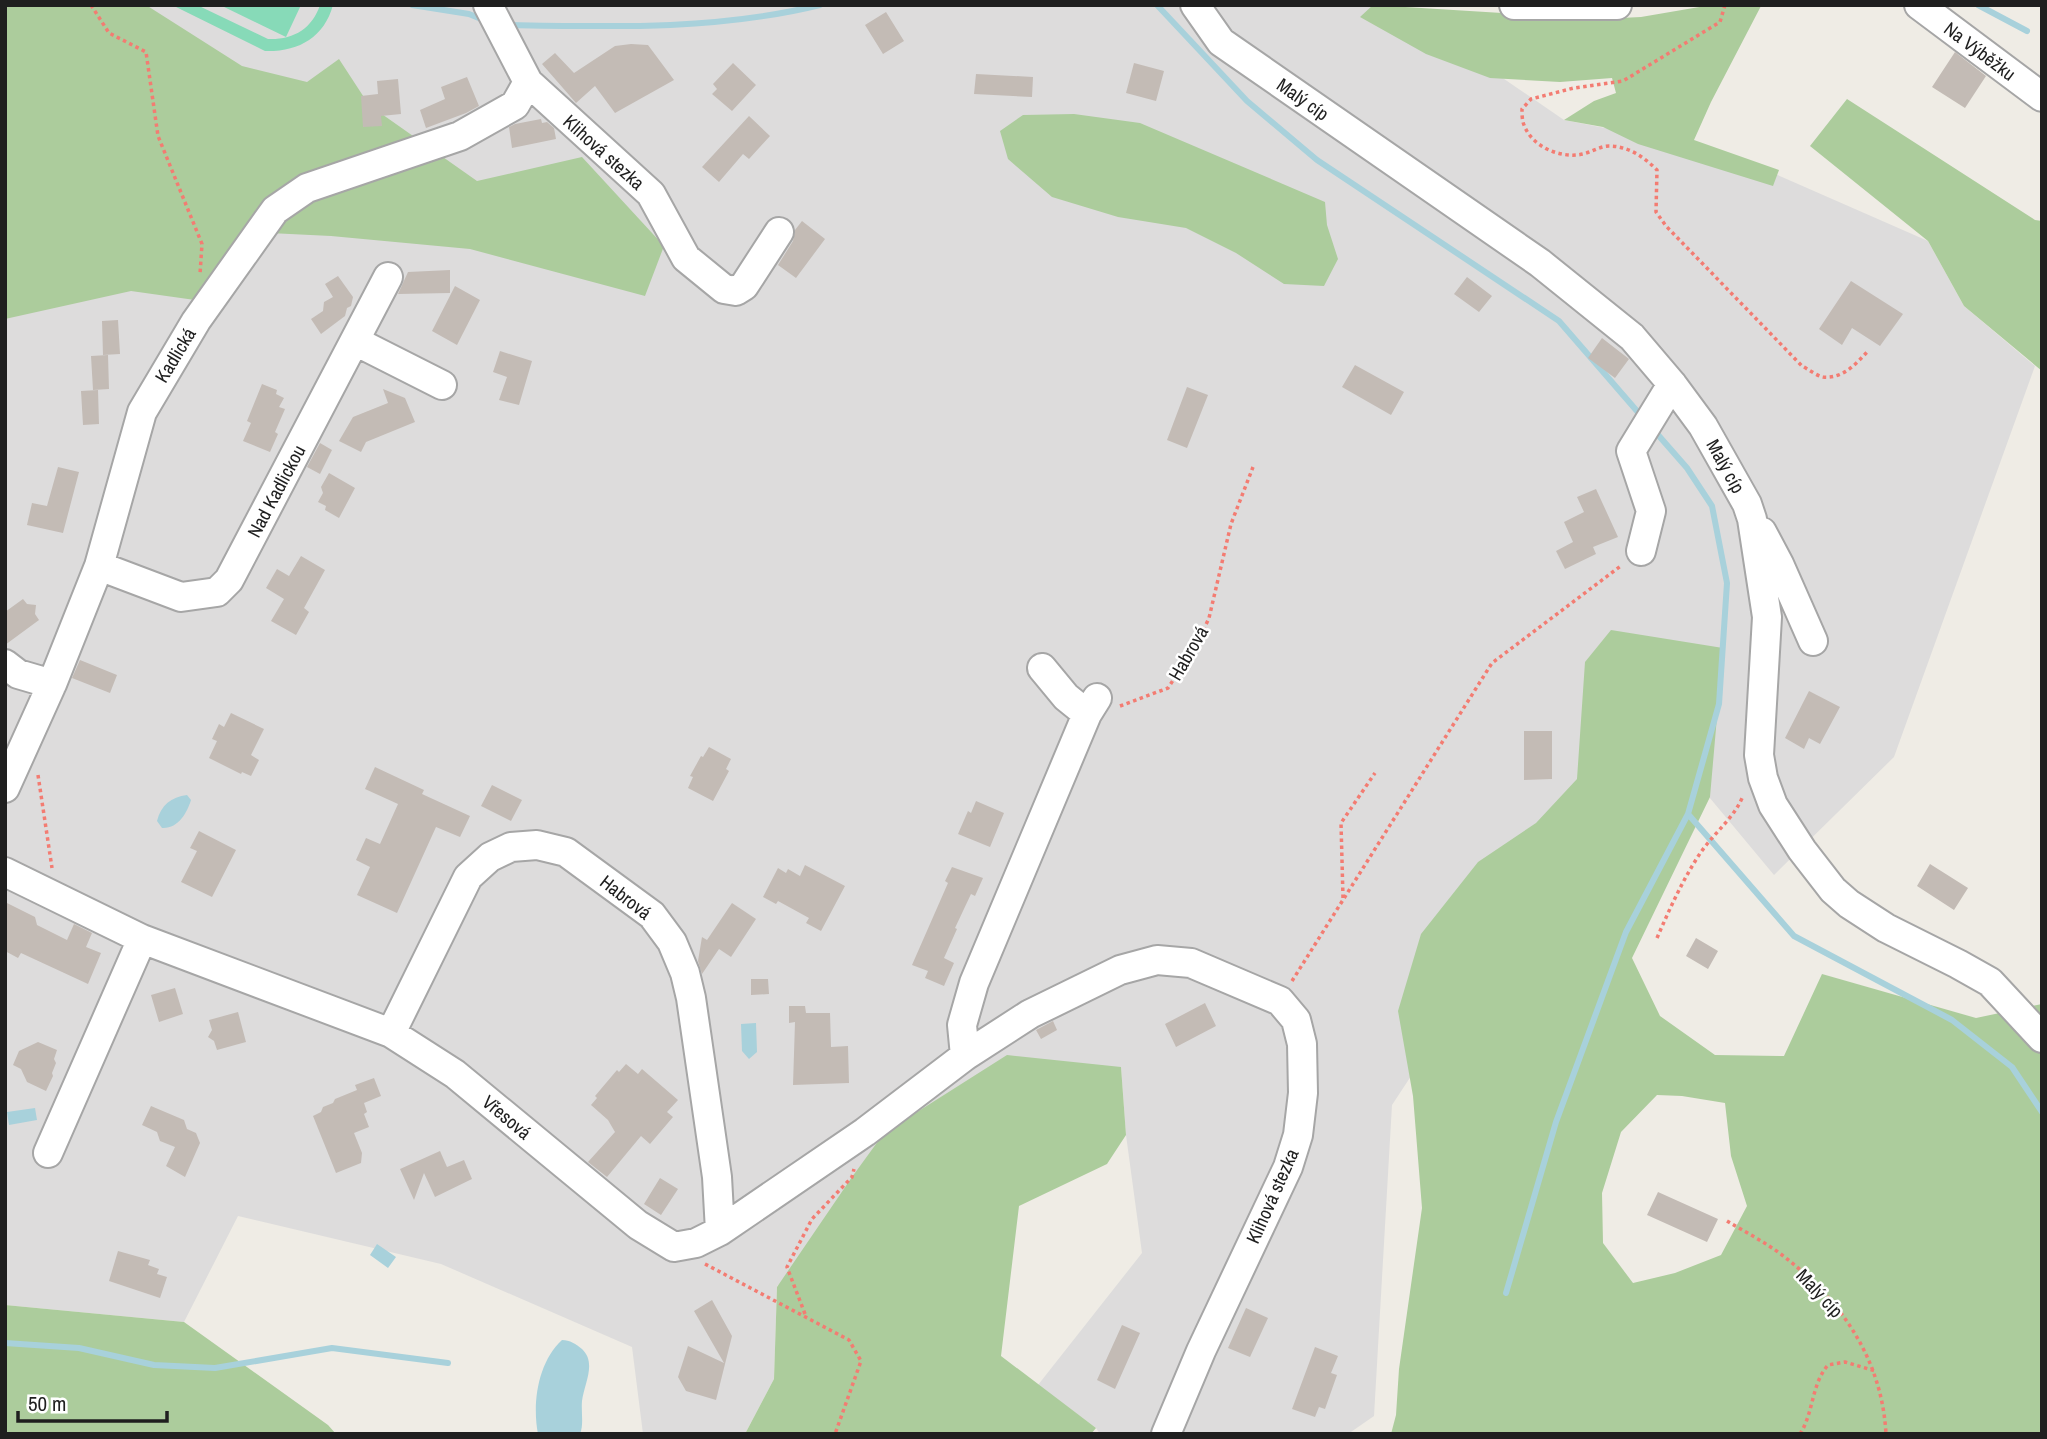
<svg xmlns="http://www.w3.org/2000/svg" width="2047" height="1439" font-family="'Archivo Narrow',sans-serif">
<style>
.residential{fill:#dddcdc}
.forest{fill:#accc9c;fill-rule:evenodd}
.pitch{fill:#87dab8}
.water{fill:#a8d1db}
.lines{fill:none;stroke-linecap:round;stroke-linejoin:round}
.stream{stroke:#a8d1db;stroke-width:6}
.building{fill:#c3bbb5}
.minor-casing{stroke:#a6a6a6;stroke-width:32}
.path{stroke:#f37c72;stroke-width:3.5;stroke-dasharray:3.5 3.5;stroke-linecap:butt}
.minor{stroke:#fff;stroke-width:28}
.labels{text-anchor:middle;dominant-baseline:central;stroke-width:5;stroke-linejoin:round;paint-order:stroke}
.street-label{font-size:19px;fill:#1f1f1f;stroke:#fff}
</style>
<rect width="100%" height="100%" fill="#efece5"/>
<path class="residential" d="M5,5H1396L1564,120L1723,151L1928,241L1964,306L2035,366L1894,757L1774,875L1645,720L1392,1105L1374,1416L1348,1434H1100L1096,1428L1038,1385L1142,1253L1126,1135L1121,1067L777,1286L774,1379L745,1434H643L632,1347L441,1264L238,1216L184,1322L5,1305Z"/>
<path class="forest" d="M5,5H146L242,66L307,82L339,59L369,105L477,181L582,157L664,246L645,296L470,249L331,236L249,232L195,300L131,291L5,319Z
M1373,5L1600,19L1641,17L1711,5L1761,6L1711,102L1694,140L1779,170L1773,186L1638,144L1603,127L1564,120L1594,101L1616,93L1612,78L1560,82L1490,78L1426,54L1360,17Z
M1847,99L2035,220L2042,221V371L1964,306L1928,241L1810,146Z
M1074,114L1140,123L1325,202L1327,225L1338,259L1324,286L1284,284L1236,253L1186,228L1118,217L1052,197L1008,159L1000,131L1023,115Z
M1611,630L1723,648L1710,797L1632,958L1660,1016L1715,1055L1784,1056L1822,974L1976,1018L2042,1004V1434H1391L1396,1415L1399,1369L1422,1208L1413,1096L1398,1011L1421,934L1478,862L1536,823L1577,779L1585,662ZM1657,1095L1682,1096L1725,1103L1731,1156L1747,1206L1721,1255L1675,1273L1633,1283L1603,1243L1602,1193L1621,1132Z
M1007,1055L1121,1067L1126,1135L1107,1164L1019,1206L1001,1356L1096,1428L1091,1434H745L774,1379L777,1287L852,1177L884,1133Z
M5,1305L184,1322L328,1425L336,1434H5Z"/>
<path class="pitch" d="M172,5H197L268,39C293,40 312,29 320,5H333C324,38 298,52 265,51Z
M220,5H301L286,37Z"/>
<path class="water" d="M187,795L191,800C187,813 178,829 162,828L157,821C161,805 171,797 187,795Z
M756,1023L757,1052L749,1059L742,1051L741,1024Z
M35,1108L37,1120L9,1125L7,1112Z
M377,1244L396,1257L388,1268L370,1255Z
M562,1340C570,1340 576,1344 582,1349C597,1363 584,1384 582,1401C581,1412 584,1424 580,1434H538C532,1403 538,1362 562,1340Z"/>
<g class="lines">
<path class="stream" d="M412,5L469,14L486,21
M1157,5L1247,101L1317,160L1559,321L1643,418
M1978,5L2027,31
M509,25C613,27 718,30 820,5
M1688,814L1794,936L1952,1020L2012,1067L2042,1112
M1506,1293L1556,1122L1626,932L1688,814L1719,704L1727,583L1712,506L1687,468L1652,428
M5,1343L79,1348L154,1365L215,1368L332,1348L448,1363"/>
</g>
<path class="building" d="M886,12L904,41L883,54L865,25Z
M631,44L648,45L674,80L615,113L595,86L576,103L542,64L555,53L574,73L615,46Z
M1955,52L1986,76L1965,108L1932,87Z
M733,63L756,85L732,111L712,94L717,89L713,84Z
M1134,63L1164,71L1156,101L1126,93Z
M976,74L1033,77L1032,97L974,94Z
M467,77L479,106L466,113L426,128L420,110L445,99L441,87Z
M398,79L401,114L381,116L382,126L363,127L361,96L378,94L377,81Z
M749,116L770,136L749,159L743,154L719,182L702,167Z
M541,119L542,123L547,122L554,128L556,139L512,148L509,127L515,124Z
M802,221L825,239L796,278L778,265L793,241L795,230Z
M450,270V293L398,294L408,272Z
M338,276L353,297L351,306L347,308L345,316L321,334L311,319L323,311L324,302L333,297L325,284Z
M1467,277L1492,296L1479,312L1454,294Z
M1851,281L1903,314L1880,346L1852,328L1842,345L1819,329Z
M455,286L480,300L457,345L432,331Z
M118,320L120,354L103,355L102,321Z
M1602,338L1629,359L1615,378L1588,358Z
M500,351L532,361L519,405L499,400L507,377L493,372Z
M108,355L109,389L93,390L91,356Z
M1355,365L1404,392L1391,415L1342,387Z
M262,384L277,390L276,394L284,398L279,407L285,409L275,432L278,434L270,452L243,441L251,423L247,421Z
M1187,387L1208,395L1187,448L1167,440Z
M383,389L405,398L415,422L366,442L361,452L339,441L353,417L388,403Z
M98,390L99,424L83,425L81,391Z
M320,443L332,450L320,474L307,467Z
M58,467L79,472L63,533L27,525L32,503L47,506Z
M329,473L355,488L339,518L325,510L326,506L318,502L323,493L321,487Z
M1596,489L1618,537L1593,547L1596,554L1565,569L1556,551L1573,542L1564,522L1584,512L1577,497Z
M301,556L325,570L304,608L309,612L296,635L271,621L284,599L266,588L277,569L289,576Z
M23,599L27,604L36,605L35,614L39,620L5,645V612Z
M80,660L117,675L110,693L72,678Z
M1809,691L1840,707L1820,744L1809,738L1804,749L1785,738Z
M231,713L264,729L251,755L259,760L251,776L242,772L241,774L209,758L217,741L212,739L219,724L224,727Z
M1524,731H1552V779L1524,780Z
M709,747L731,759L726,769L729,771L713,801L688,788L693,777L690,776L701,756L703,757Z
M375,767L424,790L422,794L470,816L460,837L436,827L397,913L357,895L370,867L356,860L366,838L380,844L398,804L365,789Z
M492,785L522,800L511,821L481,806Z
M976,801L1004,813L990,847L958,834L968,811L971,813Z
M199,831L236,850L212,897L181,882L197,851L190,848Z
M1930,864L1968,888L1954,910L1917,886Z
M805,865L845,886L821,931L806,923L809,918L778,901L776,904L763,897L778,868L786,873L788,869L800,876Z
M952,867L983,878L975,896L971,894L955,928L957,929L944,958L954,963L944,986L925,978L928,971L912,965L948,883L945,881Z
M5,902L35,917L37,925L67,940L74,924L92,933L86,947L101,953L88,984L21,953L18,958L5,951Z
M732,903L756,919L731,957L719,949L702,974L698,961L702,937L707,940Z
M1696,938L1718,951L1708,969L1686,956Z
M751,979H768L769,994L751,995Z
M175,988L183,1014L159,1022L151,995Z
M1205,1003L1216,1026L1176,1047L1165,1024Z
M789,1006H805L806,1013H830L831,1047L848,1046L849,1083L793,1085L795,1022L789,1023Z
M238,1012L246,1042L217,1050L214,1041L208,1037L212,1030L209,1020Z
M1053,1021L1057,1030L1041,1039L1036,1030Z
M38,1042L57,1050L54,1059L56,1063L52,1073L53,1076L46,1091L27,1082L21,1069L13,1065L19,1051Z
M626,1064L638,1074L642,1069L678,1100L667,1112L673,1117L650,1144L641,1136L607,1177L588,1162L615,1132L608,1120L591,1105L597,1098L595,1096L617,1070L619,1072Z
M374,1078L381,1096L364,1103L367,1112L364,1114L369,1127L354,1133L362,1153L361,1163L336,1173L313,1116L321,1112L323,1107L333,1103L335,1099L357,1090L355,1085Z
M151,1106L184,1120L187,1129L196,1133L200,1143L185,1177L166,1166L175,1147L160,1141L157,1132L142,1125Z
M440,1151L447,1167L464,1160L472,1179L435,1197L424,1173L414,1200L400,1169Z
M660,1178L678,1189L661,1215L644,1204Z
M1658,1192L1718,1219L1707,1242L1647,1215Z
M118,1251L150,1260L148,1265L159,1269L157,1274L167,1277L160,1298L109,1281Z
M712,1300L732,1336L716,1400L686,1391L678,1377L688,1346L724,1363L694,1311Z
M1246,1308L1268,1318L1250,1357L1228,1348Z
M1122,1325L1140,1333L1115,1389L1097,1380Z
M1315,1347L1338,1356L1331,1373L1337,1375L1325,1409L1319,1407L1315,1417L1292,1409Z"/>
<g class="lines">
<defs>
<path id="minor" d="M488,5L528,82L651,194L686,258L724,289L736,291L744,286L779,232
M1195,5L1221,42L1540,263L1632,337L1672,384L1703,426L1747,504L1752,519L1767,617L1759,755L1763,778L1773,805L1802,850L1833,890L1849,904L1886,928L1958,964L1990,982L2042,1038
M1514,5H1617
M1919,5L2042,97
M355,341L442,385
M1762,532L1779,564L1813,641
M1641,551L1651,511L1631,451L1672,384
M99,566L181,597L217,592L229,580L388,277
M5,664L18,674L52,684
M1042,668L1066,697L1087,714
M5,788L52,684L99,566L142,412L196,321L275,210L307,188L460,136L515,105L528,82
M5,872L142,939L391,1033L455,1074L638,1225L674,1247L696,1243L720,1231L865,1132L965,1056L1030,1014L1120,970L1157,960L1191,963L1280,1001L1296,1020L1302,1044L1303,1093L1298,1135L1288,1167L1201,1351L1166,1434
M391,1033L468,877L490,857L511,847L537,845L566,852L652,915L672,942L685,973L691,998L717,1177L720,1231
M965,1056L962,1025L974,983L1087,714L1097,698
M48,1153L142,939"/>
</defs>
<use href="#minor" class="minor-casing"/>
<path class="path" d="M91,5L109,33L146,52L158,136L202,244L200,274
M1725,5L1720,22L1623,81L1574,88L1531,99L1522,109C1522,113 1522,121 1524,125C1532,147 1561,159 1583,154C1592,152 1600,146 1609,146C1628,146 1644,157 1657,170L1656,212L1666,226L1802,366C1808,369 1817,376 1823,377C1843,379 1856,364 1868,351
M1120,706L1168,688L1197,644L1209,618L1231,524L1253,467
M38,775L52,868
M1343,898L1341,823L1375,773
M1657,938C1670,908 1683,879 1701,852C1715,832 1734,818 1743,796
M1292,981L1492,663L1622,565
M1727,1221C1745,1232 1765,1242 1782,1255C1841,1300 1882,1359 1886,1434
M705,1264L849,1340L861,1361L835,1434
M805,1314L787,1267L812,1219L852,1177L854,1169
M1800,1434C1814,1412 1811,1385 1828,1365L1845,1362L1875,1371"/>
<use href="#minor" class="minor"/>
</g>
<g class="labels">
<g class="street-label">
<text transform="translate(1980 51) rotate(37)">Na Výběžku</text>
<text transform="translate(1303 99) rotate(35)">Malý cíp</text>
<text transform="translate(604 152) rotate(42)">Klihová stezka</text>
<text transform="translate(175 355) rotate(-59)">Kadlická</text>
<text transform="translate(1726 466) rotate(61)">Malý cíp</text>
<text transform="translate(276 491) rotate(-62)">Nad Kadlickou</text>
<text transform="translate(1188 653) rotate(-60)">Habrová</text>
<text transform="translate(626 897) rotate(38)">Habrová</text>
<text transform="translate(507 1117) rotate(40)">Vřesová</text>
<text transform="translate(1272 1196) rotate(-66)">Klihová stezka</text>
<text transform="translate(1820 1293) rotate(47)">Malý cíp</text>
</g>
</g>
<rect width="2047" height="1439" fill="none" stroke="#1f1f1f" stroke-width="14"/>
<path d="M18 1411v10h149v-10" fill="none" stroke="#1f1f1f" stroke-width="3.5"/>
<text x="28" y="1411" font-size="21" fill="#1f1f1f" stroke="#ffffff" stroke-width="5" paint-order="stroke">50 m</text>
</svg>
